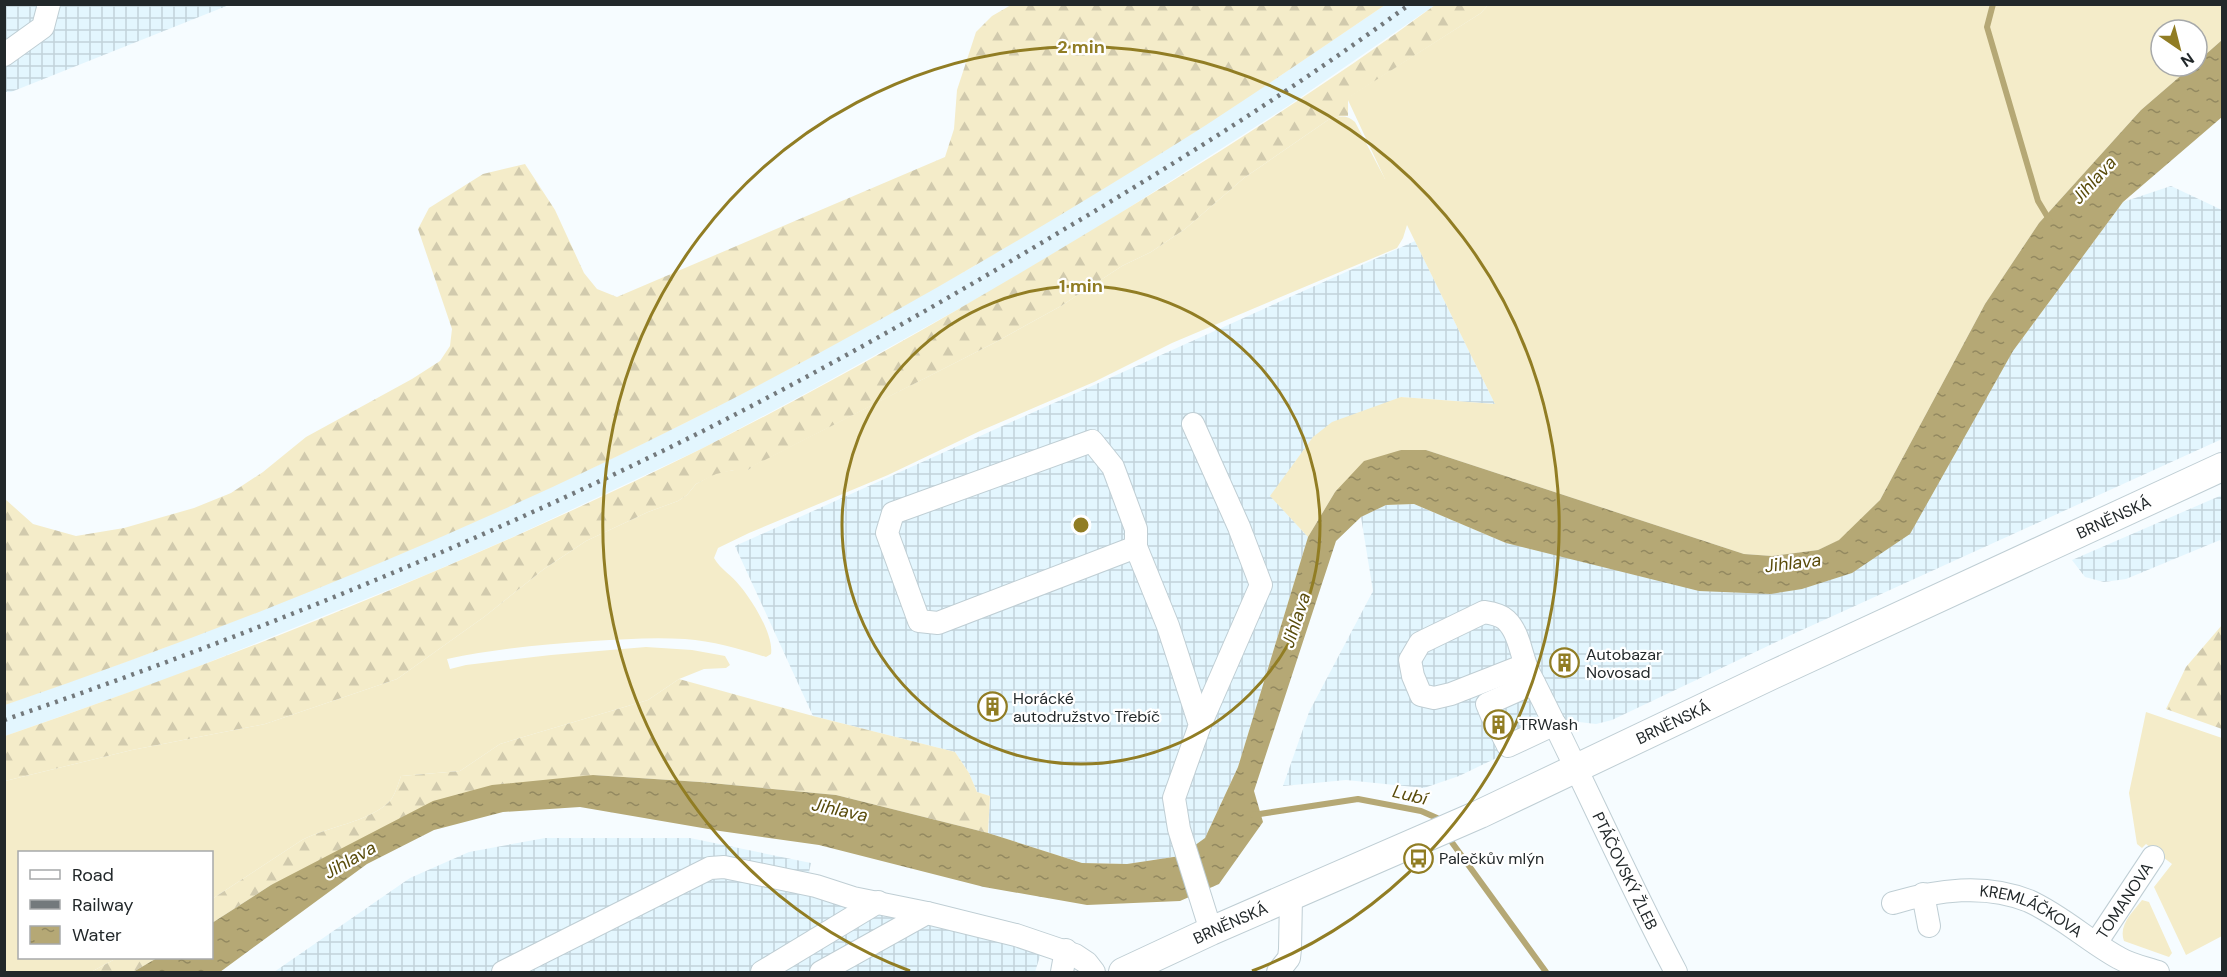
<svg xmlns="http://www.w3.org/2000/svg" width="2227" height="977" font-family="'DM Sans',sans-serif">
<style>
.built{fill:#e3f6fe}
.industrial{fill:url(#industrial-grid)}
.grass{fill:#f4ecc9}
.forest{fill:url(#forest-firs)}
.water{fill:url(#water-ripples)}
.lines{fill:none;stroke-linecap:round;stroke-linejoin:round}
.stream{stroke:#b5a875;stroke-width:6}
.minor-casing{stroke:#bfced4;stroke-width:24}
.major-casing{stroke:#bfced4;stroke-width:30}
.minor{stroke:#fff;stroke-width:22}
.major{stroke:#fff;stroke-width:28}
.rail{stroke:#73797c;stroke-width:4.5;stroke-dasharray:3 6;stroke-linecap:butt}
.ring{fill:none;stroke:#917d24;stroke-width:3}
.labels{text-anchor:middle;dominant-baseline:central;stroke-width:4.5;stroke-linejoin:round;paint-order:stroke}
.street-label{font-size:16px;fill:#22282a;stroke:#fff}
.poi-label{font-size:16px;fill:#22282a;stroke:#fff;text-anchor:start}
.water-label{font-size:18px;font-style:italic;fill:#594b0a;stroke:#fff}
.centre{fill:#917d24;stroke:#fff;stroke-width:3}
.ring-label{font-size:18px;text-anchor:middle;font-weight:bold;fill:#917d24;stroke:#fff;stroke-width:4.5;stroke-linejoin:round;paint-order:stroke}
</style>
<defs>
<pattern id="industrial-grid" width="8" height="8" patternUnits="userSpaceOnUse" patternTransform="scale(1.5)"><rect width="8" height="8" fill="#e3f6fe"/><path d="M0 4h8M4 0v8" fill="none" stroke="#c2d3da"/></pattern>
<pattern id="forest-firs" width="22" height="20" patternUnits="userSpaceOnUse" patternTransform="scale(1.5)"><rect width="22" height="20" fill="#f4ecc9"/><path d="M5 1l3.5 6h-7zM16 11l3.5 6h-7z" fill="#d1caad"/></pattern>
<pattern id="water-ripples" width="26" height="14" patternUnits="userSpaceOnUse" patternTransform="scale(1.5)"><rect width="26" height="14" fill="#b5a875"/><path d="M2 4q2-2 4 0t4 0M15 11q2-2 4 0t4 0" fill="none" stroke="#938960"/></pattern>
</defs>
<rect width="100%" height="100%" fill="#f6fcff"/>
<path class="built" d="M1385,5H1435L1288,106L1108,221L991,291L814,389L703,448L513,537L428,574L167,679L5,736L4,705L156,651L417,546L586,471L689,421L800,363L976,265L1271,82Z"/>
<path class="industrial" d="M4,5H229L11,92H5Z
M2171,186L2222,210V439L1791,635L1612,720L1596,724L1579,722L1557,729L1459,776L1424,788L1346,780L1283,786L1309,712L1373,591L1361,517L1386,505L1414,504L1506,543L1802,589L2013,351L2123,202Z
M1415,241L1495,404L1401,397L1313,437L1271,496L1308,537L1238,767L1205,838L1180,856L1127,864L1082,863L988,833L990,796L977,792L969,773L955,752L813,716L735,546Z
M2222,495V546L2220,540L2126,579L2104,582L2085,577L2072,560Z
M545,838H690L811,863L805,890L1042,950L1035,972H274L410,878L469,852Z"/>
<path class="grass" d="M1488,5H2222V40L2197,62V30H2161V66H2192L2141,110L2039,223L1985,304L1880,500L1840,540L1818,550L1772,556L1744,554L1426,450H1401L1335,492L1308,537L1270,496L1313,437L1332,422L1401,397L1495,404L1407,225L1403,238L1397,248L1172,343L1094,382L980,431L888,475L749,533L718,548L714,558C721,570 732,575 740,586C752,600 774,635 771,654L766,657C740,649 713,641 685,639C655,637 624,639 593,641C544,644 495,649 447,659L450,669L466,665L551,655L646,647L692,650L725,656L730,665L726,668L704,669L679,679L648,700L500,744L460,771L401,776C398,784 395,796 389,802C369,822 326,827 302,840L212,899V852H20V958H117L91,972H5V781L132,750L265,724L397,679L484,617L544,569L586,541L648,512L678,501L687,495L696,484L716,473L734,470H748L754,465L994,343L1061,306L1122,266L1151,252L1185,229L1244,178L1328,120C1340,116 1346,114 1355,122L1385,179L1347,98L1481,13Z
M2146,712L2222,738V936L2186,955L2154,887L2172,864L2146,844L2142,848L2137,844L2129,793Z
M2142,900L2149,902L2172,953L2169,957L2124,941C2118,925 2133,912 2142,900Z"/>
<path class="forest" d="M1011,5H1385C1318,50 1252,96 1184,139C1023,240 858,336 689,421C469,532 238,625 5,705V499L33,524L76,536L124,528L194,508L231,493L263,472L306,437L412,379L440,361L450,346L452,329L418,229L429,208L483,174L525,164L555,210L584,273L597,289L617,297L945,157L954,129L957,90L976,32L992,16Z
M1435,5H1488L1481,13L1348,98V116H1341L1328,120L1244,178L1185,229L1151,252L1122,266L1061,306L994,343L755,465L748,470H734L716,474L696,484L687,495L678,501L648,512L586,541L544,569L484,617L397,679L265,724L132,750L5,781V736C242,655 476,560 701,449C824,387 944,319 1062,248C1189,172 1316,93 1435,5Z
M2222,625V729L2166,709L2186,667Z
M679,679L813,716L955,752L969,773L977,792L990,796L988,833L836,795L700,782L593,775L271,885L212,923V899L302,840C326,827 369,822 389,802C395,796 398,784 401,776L460,771L500,744L648,700Z
M117,958H157L133,972H91Z"/>
<path class="water" d="M2222,40V117L2123,202L2013,351L1910,534L1852,573L1802,589L1771,594L1699,591L1506,543L1414,504L1386,505L1361,517L1336,541L1254,791L1263,822L1219,884L1180,901L1087,905L984,887L819,845L720,831L580,807L503,812L434,830L367,864L220,972H133L157,958H212V923L271,885L433,801L492,785L593,775L700,782L836,795L988,833L1082,863L1127,864L1180,856L1205,838L1238,767L1308,537L1335,492L1364,461L1401,450H1426L1744,554L1772,556L1818,550L1839,540L1880,500L1985,304L2039,223L2141,110L2192,66H2197V62Z"/>
<g class="lines">
<path class="stream" d="M1993,4L1987,27L2038,201L2050,221
M1253,815L1358,799L1421,811L1437,818L1440,823
M1448,837L1546,972"/>
<defs>
<g id="minor">
<path d="M4,55L43,27L49,4"/>
<path d="M1193,424L1239,527L1261,585L1200,725"/>
<path d="M1136,547L938,623L919,621L887,533L893,513L1092,441L1113,467L1136,529V547L1168,626L1200,725L1174,798L1179,829L1211,931"/>
<path id="s1" d="M1525,665L1451,694L1434,698L1421,695L1413,676L1410,660L1420,643L1484,612C1491,613 1501,615 1506,620C1520,633 1521,657 1529,673C1580,772 1624,874 1676,972"/>
<path d="M1492,716L1487,704L1534,683"/>
<path d="M1502,734L1508,746L1555,724"/>
<path d="M1923,894L1929,926"/>
<path id="s2" d="M1893,903C1937,890 1985,883 2029,901C2062,916 2088,941 2119,958C2131,965 2146,968 2158,972"/>
<path id="s3" d="M2096,943L2153,857"/>
<path d="M503,972L710,868L724,867L816,886L853,898L927,913L1016,935L1075,955L1087,963L1094,972"/>
<path d="M762,972L878,902"/>
<path d="M821,972L927,913"/>
<path d="M1062,972L1066,950"/>
<path d="M1278,972L1289,958L1290,949L1291,897"/>
</g>
<g id="major">
<path id="s4" d="M1123,972L1211,931L1480,814L1772,675L2222,467"/>
</g>
</defs>
<use href="#minor" class="minor-casing"/>
<use href="#major" class="major-casing"/>
<use href="#minor" class="minor"/>
<use href="#major" class="major"/>
<path class="rail" d="M4,720C240,639 472,546 695,435C820,372 943,302 1063,230C1181,160 1299,86 1410,4"/>
</g>
<g class="ring">
<circle cx="1081" cy="525" r="239"/>
<path d="M910 971A478 478 0 1 1 1252 971"/>
</g>
<defs>
<symbol id="building-ring" viewBox="-11 -11 22 22"><circle r="9.5" fill="#fff" stroke="#917d24" stroke-width="1.5"/><path d="M-4-6H4V6H1V3H-1V6H-4ZM-2.5-4.3h1.7v1.8h-1.7ZM.8-4.3h1.7v1.8H.8ZM-2.5-1h1.7V.8h-1.7ZM.8-1h1.7V.8H.8Z" fill="#917d24"/></symbol>
<symbol id="bus-ring" viewBox="-11 -11 22 22"><circle r="9.5" fill="#fff" stroke="#917d24" stroke-width="1.5"/><path d="M-5-6H5V4H4V6H2V4H-2V6H-4V4H-5ZM-3.5-4V0h7V-4ZM-3.5 1.2v1.5H-2V1.2ZM2 1.2v1.5H3.5V1.2Z" fill="#917d24"/></symbol>
</defs>
<g fill-rule="evenodd">
<use href="#building-ring" x="1548" y="646" width="33" height="33"/>
<use href="#building-ring" x="976" y="690" width="33" height="33"/>
<use href="#building-ring" x="1482" y="708" width="33" height="33"/>
<use href="#bus-ring" x="1402" y="842" width="33" height="33"/>
</g>
<g class="labels">
<g class="street-label">
<text stroke="none"><textPath href="#s4" startOffset="1090">BRNĚNSKÁ</textPath></text>
<text stroke="none"><textPath href="#s4" startOffset="604">BRNĚNSKÁ</textPath></text>
<text stroke="none"><textPath href="#s1" startOffset="540">PTÁČOVSKÝ ŽLEB</textPath></text>
<text stroke="none"><textPath href="#s3" startOffset="51">TOMANOVA</textPath></text>
<text stroke="none"><textPath href="#s2" startOffset="144">KREMLÁČKOVA</textPath></text>
<text stroke="none"><textPath href="#s4" startOffset="118">BRNĚNSKÁ</textPath></text>
</g>
<g class="poi-label">
<text x="1586" y="654">Autobazar<tspan x="1586" dy="18">Novosad</tspan></text>
<text x="1013" y="698">Horácké<tspan x="1013" dy="18">autodružstvo Třebíč</tspan></text>
<text x="1519" y="724">TRWash</text>
<text x="1439" y="858">Palečkův mlýn</text>
</g>
<g class="water-label">
<text transform="translate(2094 180) rotate(-48)">Jihlava</text>
<text transform="translate(1793 563) rotate(-7)">Jihlava</text>
<text transform="translate(1296 620) rotate(-72)">Jihlava</text>
<text transform="translate(1410 795) rotate(14)">Lubí</text>
<text transform="translate(840 810) rotate(12)">Jihlava</text>
<text transform="translate(350 860) rotate(-30)">Jihlava</text>
</g>
</g>
<circle cx="1081" cy="525" r="9" class="centre"/>
<g class="ring-label">
<text x="1081" y="53">2 min</text>
<text x="1081" y="292">1 min</text>
</g>
<rect width="2227" height="977" fill="none" stroke="#22282a" stroke-width="12"/>
<rect x="18" y="851" width="195" height="108" fill="#ffffff" stroke="#a7a9aa" stroke-width="1.5"/>
<rect x="30" y="870" width="30" height="9" fill="#ffffff" stroke="#a7a9aa" stroke-width="1.5"/>
<text x="72" y="881" font-size="18" fill="#22282a">Road</text>
<rect x="30" y="900" width="30" height="9" fill="#73797c" stroke="#a7a9aa" stroke-width="1.5"/>
<text x="72" y="911" font-size="18" fill="#22282a">Railway</text>
<rect x="30" y="926" width="30" height="18" fill="url(#water-ripples)" stroke="#a7a9aa" stroke-width="1.5"/>
<text x="72" y="941" font-size="18" fill="#22282a">Water</text>
<g transform="translate(2179 48) rotate(145)"><circle r="28" fill="#ffffff" stroke="#a7a9aa" stroke-width="1.5"/>
<path d="M0-4.5L10 22L0 15L-10 22Z" fill="#917d24"/>
<text y="-9" font-size="16" font-weight="bold" text-anchor="middle" fill="#22282a">N</text>
</g>
</svg>
